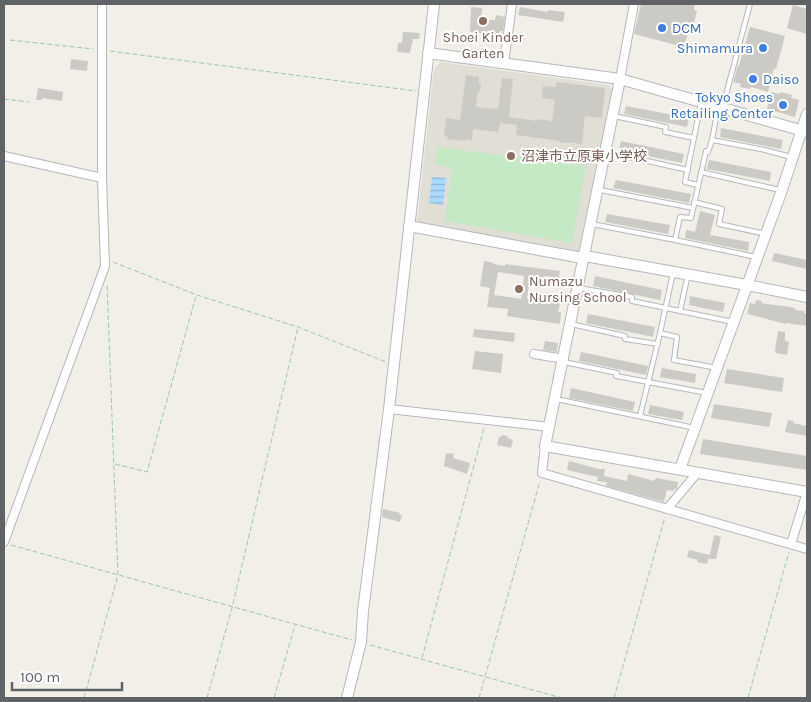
<svg xmlns="http://www.w3.org/2000/svg" width="811" height="702" font-family="Karla,'Noto Sans JP',sans-serif">
<style>
.education{fill:#e1ded6}
.park{fill:#c5e8c5}
.water{fill:url(#water-rules)}
.building{fill:#cccac5;fill-rule:evenodd}
.lines{fill:none;stroke-linecap:round;stroke-linejoin:round}
.service-casing{stroke:#b5b8bc;stroke-width:6}
.minor-casing{stroke:#b5b8bc;stroke-width:10}
.tertiary-casing{stroke:#b5b8bc;stroke-width:12}
.path{stroke:#9cc7a9;stroke-width:1;stroke-dasharray:5 2.5;stroke-linecap:butt}
.service{stroke:#fff;stroke-width:4}
.minor{stroke:#fff;stroke-width:8}
.tertiary{stroke:#fff;stroke-width:10}
.education-dot{fill:#8d6e63;stroke:#fff;stroke-width:2}
.shop-dot{fill:#3f7fe0;stroke:#fff;stroke-width:2}
.labels{text-anchor:middle;dominant-baseline:central;stroke-width:4;stroke-linejoin:round;paint-order:stroke}
.shop-label{font-size:14px;fill:#366cbe;stroke:#fff;text-anchor:start}
.education-label{font-size:14px;fill:#785e54;stroke:#fff;text-anchor:start}
</style>
<defs>
<pattern id="water-rules" width="6" height="5" patternUnits="userSpaceOnUse" patternTransform="scale(1.25)"><rect width="6" height="5" fill="#aadaff"/><path d="M0 2.5h6" fill="none" stroke="#8eb4d2"/></pattern>
</defs>
<rect width="100%" height="100%" fill="#f1efe8"/>
<path class="education" d="M440,62L609,85L612,89L579,249L576,253L417,222L434,69Z"/>
<path class="park" d="M437,147L586,166L572,243L445,221L452,168L435,164Z"/>
<path class="water" d="M432,177L446,178L443,205L429,203Z"/>
<path class="building" d="M641,4H695L694,10L697,11L694,23L691,22L684,47L634,34Z
M793,5L807,9V34L787,28Z
M471,7L482,8L481,19L495,20L496,15L505,17L503,31H500L499,35L470,32Z
M520,7L547,12L548,10L565,12L563,22L518,15Z
M750,27L785,36L776,69L774,68L768,92L751,87L750,89L740,87L741,84L733,82L738,65L739,66Z
M403,32L420,33L419,39H413L410,53L397,52L398,43H402Z
M71,59L88,61L87,71L70,69Z
M466,75L479,77V83L481,84L480,91H478L476,107L498,109L502,78L513,79L509,117L537,121L538,119L552,121L555,100L542,98L543,86L556,87V82L605,88L602,118L585,116L582,144L566,142V143H560V141L516,135L517,125L500,123L498,132L473,129L472,140L465,139V141L447,139L448,137L444,136L446,118L460,120Z
M38,88L63,92L62,101L42,98V100H36Z
M771,92L780,94L781,92L792,95L791,98L799,100L795,117L767,109Z
M626,106L689,118L687,127L624,114Z
M721,128L783,140L781,149L720,137Z
M621,141L684,154L682,163L619,150Z
M709,160L771,172L770,181L707,169Z
M616,180L691,194L689,203L613,188Z
M700,211L715,215L710,235L749,242L748,251L685,238L686,230L695,232Z
M607,214L670,225L668,234L605,222Z
M774,253L807,260V269L772,261Z
M484,261L494,263L493,264L505,266V264L560,271L559,278L544,276L542,286L529,284L527,299L560,303L558,312H561L560,324L507,316L508,309L487,307L490,288L480,286ZM498,272L524,276L521,299L494,295Z
M595,276L662,290L660,300L593,286Z
M690,296L725,303L723,312L689,305Z
M756,300L762,301L761,303L790,307L795,308V310L804,311V313L807,314V326L786,323V324L747,314L750,303L755,304Z
M588,314L655,327L653,337L586,323Z
M474,329L515,333L514,342L473,337Z
M778,331L785,332V341L789,342L787,355L776,353L775,350Z
M545,341L558,343L557,352L543,350Z
M475,351L503,354L501,373L472,369Z
M581,352L648,366L646,375L579,361Z
M662,368L696,374L695,383L660,377Z
M727,369L784,378L782,392L724,383Z
M571,388L635,402L633,411L569,398Z
M714,404L772,413L769,427L711,418Z
M650,405L684,412L682,420L648,414Z
M788,420L794,421L793,423L807,426V436L785,432Z
M502,435L508,436L507,438L513,440L511,448L497,445L499,437H501Z
M703,439L807,456V470L700,454Z
M446,453L454,454L453,458L470,463L467,474L444,466Z
M569,461L599,469H605L604,476L627,481L628,474L654,481L656,478L678,482L677,489H674V491L667,490L664,502L606,486L607,482L597,481L598,477L567,470Z
M383,509L400,513L399,515H402L400,522L382,517Z
M714,535L721,537L716,559H709V556L707,564L697,562L698,560L687,557L689,550L710,555Z"/>
<g class="lines">
<defs>
<path id="service" d="M723,106L750,4
M614,116L666,127L665,132L694,138
M712,140L718,108
M611,153L688,170
M701,172L780,190
M698,185L685,182L701,103
M600,190L693,208
M694,202L722,209L719,224L766,234
M592,224L675,240L680,217L691,218L706,151L708,152L712,140L765,150L791,157
M675,240L756,257
M673,273L660,333L677,337L674,360L717,368
M579,288L632,297V301L733,322
M680,311L688,274
M571,324L625,336V339L658,344
M564,362L617,373L616,376L707,393
M556,399L695,428
M640,416L660,333"/>
<path id="minor" d="M504,63L512,4
M620,79L634,4
M4,156L102,178
M534,354L564,359
M389,409L550,427
M545,446L542,473L807,549
M667,509L698,472
M4,542L105,266L102,178V4
M791,544L807,492"/>
<path id="tertiary" d="M428,53L620,79L807,132
M620,79L545,446L807,492
M409,226L577,257L585,256L747,285L807,297
M680,469L782,190L807,114
M347,698L361,642L363,611L389,409L434,4"/>
</defs>
<use href="#service" class="service-casing"/>
<use href="#minor" class="minor-casing"/>
<use href="#tertiary" class="tertiary-casing"/>
<path class="path" d="M10,40L93,49
M110,51L416,91
M4,99L29,102
M113,262L197,295L298,327L386,362
M115,464L147,472L196,296
M11,545L352,640
M370,645L562,698
M422,658L484,428
M84,698L118,575L107,284
M207,698L232,608L298,327
M274,698L295,625
M479,698L540,481
M614,698L665,517
M748,698L789,552"/>
<use href="#service" class="service"/>
<use href="#minor" class="minor"/>
<use href="#tertiary" class="tertiary"/>
</g>
<g class="education-dot">
<circle cx="483" cy="21" r="5"/>
<circle cx="511" cy="156" r="5"/>
<circle cx="519" cy="289" r="5"/>
</g>
<g class="shop-dot">
<circle cx="662" cy="28" r="5"/>
<circle cx="763" cy="48" r="5"/>
<circle cx="753" cy="79" r="5"/>
<circle cx="783" cy="105" r="5"/>
</g>
<g class="labels">
<g class="shop-label">
<text x="672" y="28">DCM</text>
<text x="753" y="48" text-anchor="end">Shimamura</text>
<text x="763" y="79">Daiso</text>
<text x="773" y="97" text-anchor="end">Tokyo Shoes<tspan x="773" dy="16">Retailing Center</tspan></text>
</g>
<g class="education-label">
<text x="483" y="37" text-anchor="middle">Shoei Kinder<tspan x="483" dy="16">Garten</tspan></text>
<text x="521" y="156">沼津市立原東小学校</text>
<text x="529" y="281">Numazu<tspan x="529" dy="16">Nursing School</tspan></text>
</g>
</g>
<rect width="811" height="702" fill="none" stroke="#5f6368" stroke-width="10"/>
<path d="M12 682v8h110v-8" fill="none" stroke="#5f6368" stroke-width="2.5"/>
<text x="20" y="682" font-size="15" fill="#5f6368" stroke="#ffffff" stroke-width="4" paint-order="stroke">100 m</text>
</svg>
